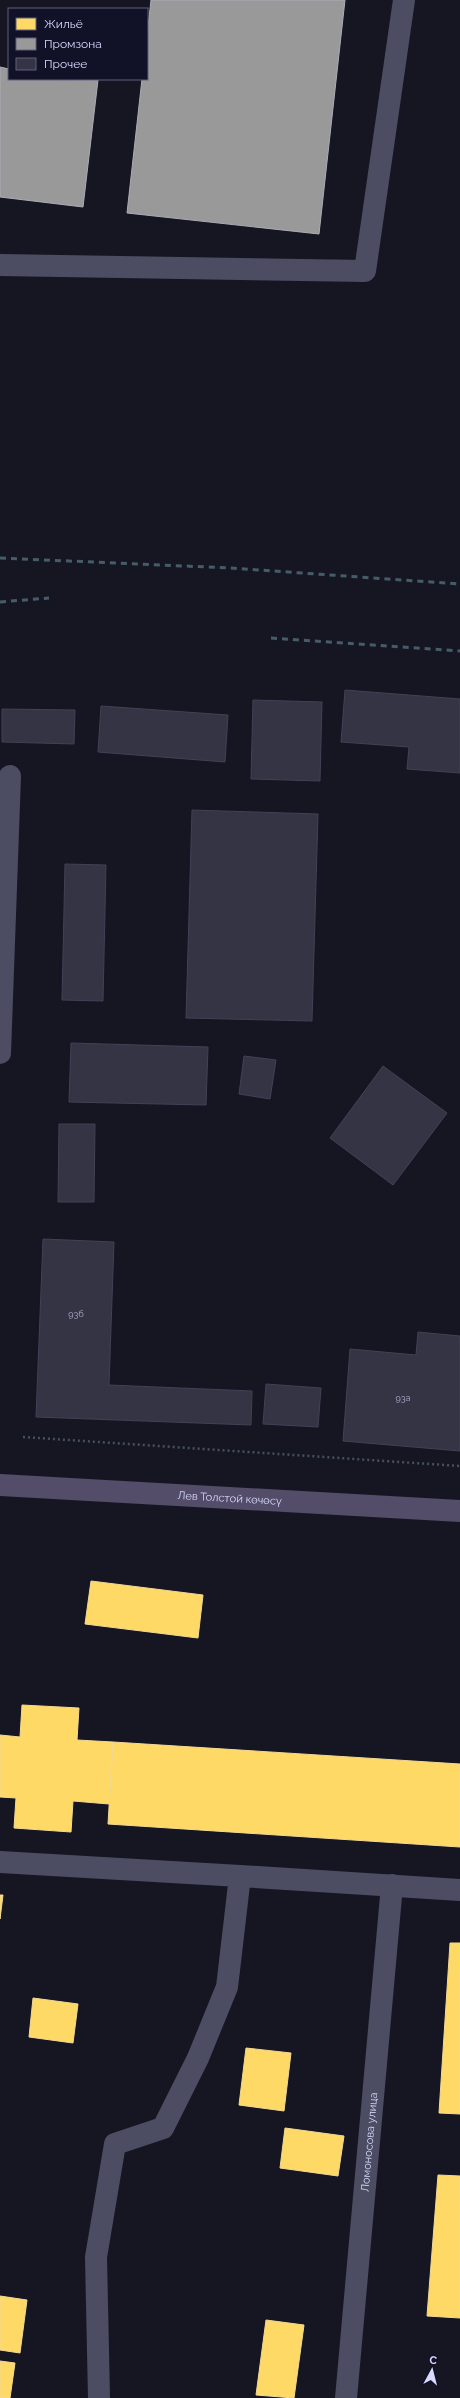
<svg xmlns="http://www.w3.org/2000/svg" width="460" height="2398" font-family="Raleway,sans-serif">
<style>
.homes{fill:#ffd966;stroke:#f4d994}
.industry{fill:#999;stroke:#acacb7}
.building{fill:#343445;stroke:#434156}
.lines{fill:none;stroke-linecap:round;stroke-linejoin:round}
.path{stroke:#44525d;stroke-width:2.5;stroke-dasharray:2 3;stroke-linecap:butt}
.minor{stroke:#4c4d63;stroke-width:22}
.major{stroke:#534d69;stroke-width:22}
.rail{stroke:#445d69;stroke-width:3;stroke-dasharray:6 5;stroke-linecap:butt}
.labels{text-anchor:middle;dominant-baseline:central;stroke-width:4;stroke-linejoin:round;paint-order:stroke}
.number-label{font-size:9px;fill:#b0b0d0}
.street-label{font-size:11px;fill:#d9dafe;stroke:#111128}
</style>
<rect width="100%" height="100%" fill="#161623"/>
<path class="homes" d="M91,1581L203,1595L198,1638L85,1624Z
M22,1705L79,1708L77,1740L113,1742L109,1804L73,1801L71,1832L14,1828L16,1798L0,1797V1735L20,1737Z
M113,1742L460,1764V1847L108,1824Z
M0,1895H3L0,1919Z
M450,1943H460V2114L439,2113Z
M33,1998L78,2004L73,2043L29,2037Z
M246,2048L291,2053L284,2111L239,2105Z
M285,2128L344,2136L338,2176L280,2168Z
M438,2175L460,2176V2318L427,2316Z
M0,2296L27,2300L20,2353L0,2350Z
M266,2320L304,2325L294,2398L256,2395Z
M0,2361L15,2363L10,2398H0Z"/>
<path class="industry" d="M151,0H345L319,234L127,213L142,79H147V36Z
M0,67L9,69V79L98,80L83,207L0,197Z"/>
<path class="building" d="M345,690L460,699V773L407,769L409,747L341,742Z
M253,700L322,702L320,781L251,779Z
M101,706L228,715L225,762L98,752Z
M2,709L75,710L74,744L2,742Z
M192,810L318,814L312,1021L186,1018Z
M65,864L106,865L103,1001L62,1000Z
M71,1043L208,1047L206,1105L69,1102Z
M244,1056L276,1060L270,1099L239,1094Z
M383,1066L447,1113L393,1185L330,1138Z
M59,1124H95L94,1202H58Z
M43,1239L114,1242L109,1385L252,1391L251,1425L36,1417Z
M418,1332L460,1336V1451L343,1441L350,1349L416,1355Z
M266,1384L321,1388L318,1427L263,1424Z"/>
<g class="lines">
<path class="path" d="M23,1437L460,1466"/>
<g class="minor">
<path d="M0,265L365,271L404,0"/>
<path d="M0,1053L10,776"/>
<path d="M0,1862L240,1876L227,1987L198,2058L163,2128L115,2144L96,2257L99,2398"/>
<path d="M240,1876L460,1890"/>
<path id="s1" d="M346,2398L392,1885"/>
</g>
<path class="major" id="s2" d="M0,1485L460,1511"/>
<path class="rail" d="M0,558L230,568L460,584
M0,602L49,598
M271,638L460,651"/>
</g>
<g class="labels">
<g class="number-label">
<text x="76" y="1314">93б</text>
<text x="403" y="1398">93а</text>
</g>
<g class="street-label">
<text stroke="none"><textPath href="#s2" startOffset="230">Лев Толстой көчөсү</textPath></text>
<text stroke="none"><textPath href="#s1" startOffset="257">Ломоносова улица</textPath></text>
</g>
</g>
<rect x="8" y="8" width="140" height="72" fill="#111128" stroke="#61617e"/>
<rect x="16" y="18" width="20" height="12" fill="#ffd966" stroke="#61617e"/>
<text x="44" y="28" font-size="12" fill="#d9dafe">Жильё</text>
<rect x="16" y="38" width="20" height="12" fill="#999999" stroke="#61617e"/>
<text x="44" y="48" font-size="12" fill="#d9dafe">Промзона</text>
<rect x="16" y="58" width="20" height="12" fill="#343445" stroke="#61617e"/>
<text x="44" y="68" font-size="12" fill="#d9dafe">Прочее</text>
<g transform="translate(432 2370) rotate(7)" stroke="#111128" stroke-width="3" paint-order="stroke">
<path d="M0-3L7 15L0 10L-7 15Z" fill="#d9dafe"/>
<text y="-6" font-size="11" font-weight="bold" text-anchor="middle" fill="#d9dafe">С</text>
</g>
</svg>
